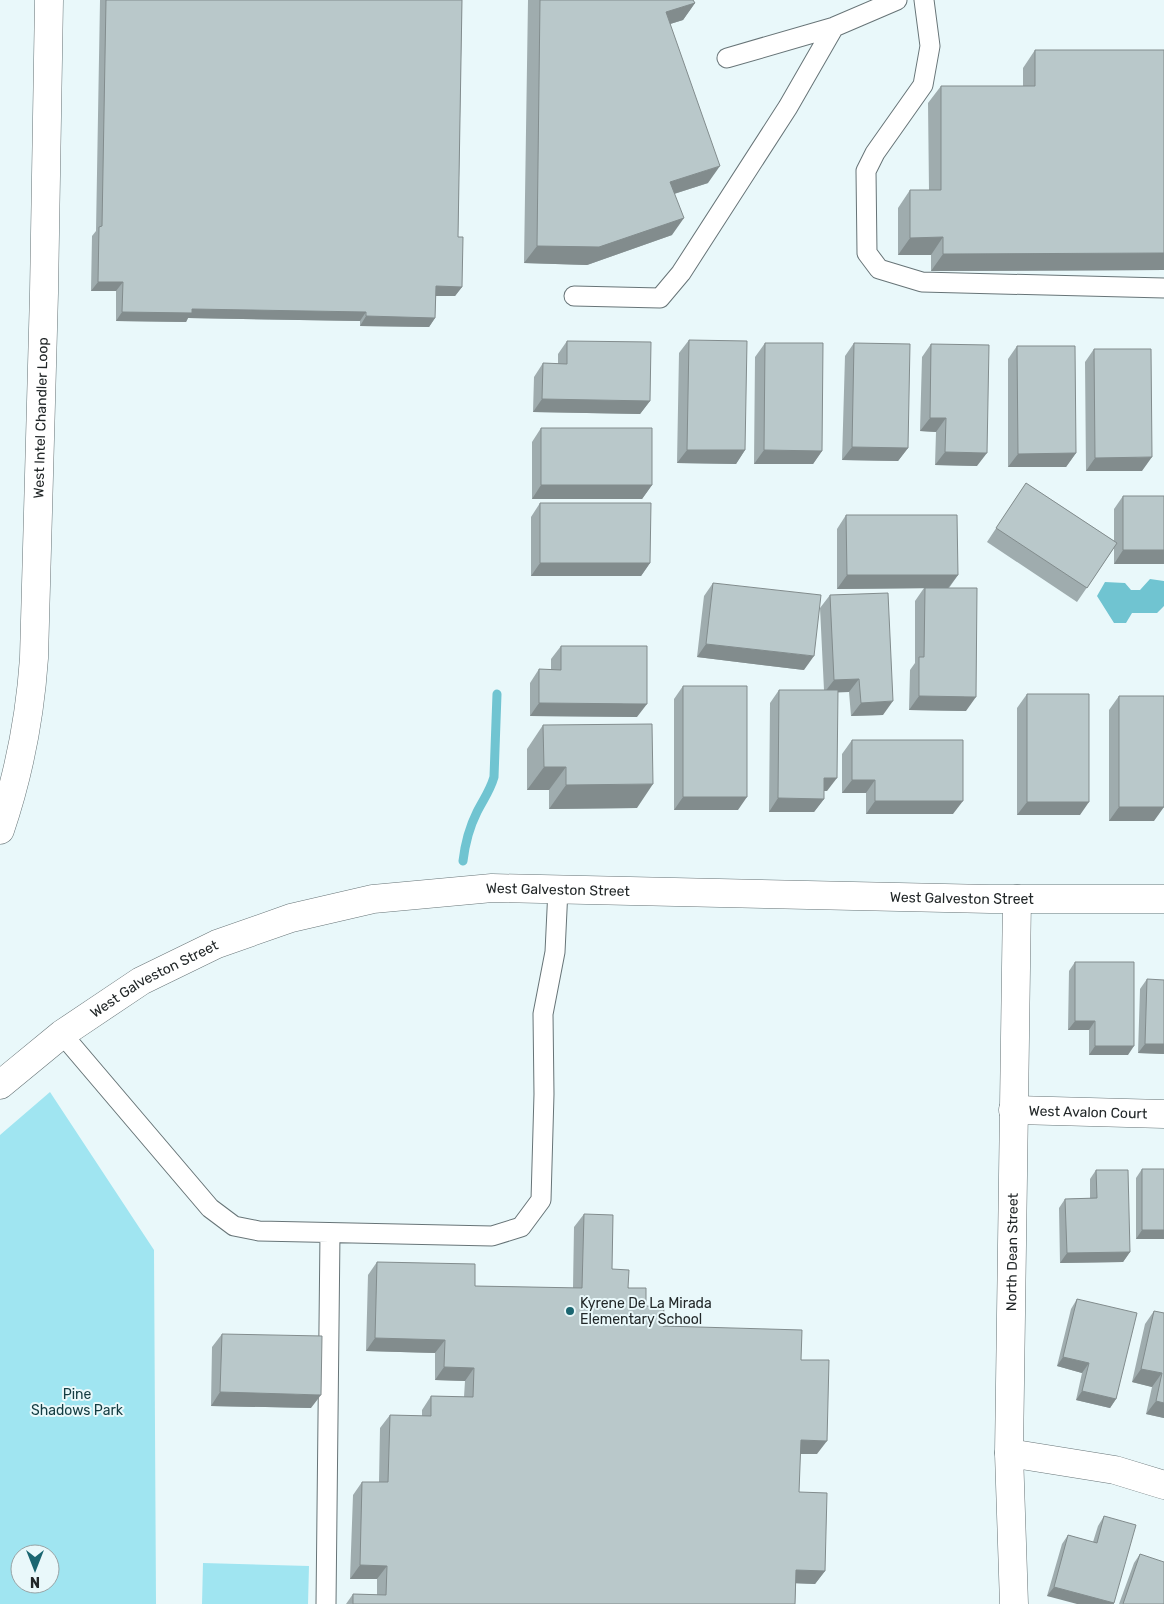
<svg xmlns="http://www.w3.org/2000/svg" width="1164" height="1604" font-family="Rubik,sans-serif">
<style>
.green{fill:#a0e5f1;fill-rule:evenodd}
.water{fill:#70c4d1}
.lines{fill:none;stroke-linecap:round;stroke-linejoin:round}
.stream{stroke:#70c4d1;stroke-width:9}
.service-casing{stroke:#677477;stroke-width:21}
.minor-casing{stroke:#677477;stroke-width:29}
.tertiary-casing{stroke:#677477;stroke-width:29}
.service{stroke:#fff;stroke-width:19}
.minor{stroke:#fff;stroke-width:28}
.tertiary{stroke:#fff;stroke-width:28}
.wall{fill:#9facae}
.shaded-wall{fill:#828c8d}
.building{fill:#b9c8ca;stroke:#828c8d}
.poi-dot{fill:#1b6671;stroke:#e9f8fa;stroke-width:2}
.labels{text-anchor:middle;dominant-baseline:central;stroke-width:4;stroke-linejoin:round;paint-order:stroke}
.street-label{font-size:14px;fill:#222728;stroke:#e9f8fa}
.poi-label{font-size:14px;fill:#222728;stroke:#e9f8fa;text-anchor:start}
.park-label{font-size:14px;fill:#143c42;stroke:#e9f8fa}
</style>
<rect width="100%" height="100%" fill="#e9f8fa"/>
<path class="green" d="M50,1092L154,1250L156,1604H0V1135ZM20,1554H50V1584H20Z
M203,1563L309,1566L308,1604H202Z"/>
<path class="water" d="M1150,579L1164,581V606L1157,613H1132L1126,623H1114L1097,596L1105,582L1125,583L1131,590H1140Z"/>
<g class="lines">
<path class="stream" d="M463,861C465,844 469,828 477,812C483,800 490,791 494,777L497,694"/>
<defs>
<path id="service" d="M924,0L930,46L923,85L875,153L866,171L867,253L879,269L922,282L1164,288
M727,58L834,27L897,0
M574,296L660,298L681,273L788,107L834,27
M62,1034L210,1208L234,1226L259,1231L492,1236L521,1227L541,1200L544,1094L543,1014L555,952L558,889
M326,1604L330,1233"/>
<g id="minor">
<path id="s1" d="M0,830C19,774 30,717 34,658L44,293L49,0"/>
<path id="s2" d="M1013,1110L1164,1114"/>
<path d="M1009,1453L1115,1470L1164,1485"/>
<path id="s3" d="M1014,1604L1009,1453L1017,899"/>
</g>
<g id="tertiary">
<path id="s4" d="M0,1085L62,1034L141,981L217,944L291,918L373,899L492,888L990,899H1164"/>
</g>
</defs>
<use href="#service" class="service-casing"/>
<use href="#minor" class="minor-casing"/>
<use href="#tertiary" class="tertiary-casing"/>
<use href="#service" class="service"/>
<use href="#minor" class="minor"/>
<use href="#tertiary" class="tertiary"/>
</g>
<path class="wall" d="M100,0H462L458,237L462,287L455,296H436L435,318L429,327L360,326V321L188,318L186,322L116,321V291H91L92,236L96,231Z
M528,0H693L695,3L683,20L670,24L708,183L674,194L672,235L587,265L524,263Z
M1035,50H1164V270L931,271V255H898V208L910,190H929L928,103L941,86H1023V68Z
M689,340L745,450L736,464L677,463L679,353Z
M567,341L650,401L640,414L533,412L534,377L543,363L558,364V354Z
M765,343L822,451L813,464H754L755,357Z
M854,343L908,448L898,461L842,460L845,356Z
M931,344L977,466L935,465L936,432L920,431L922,357Z
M1017,346L1076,453L1066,467H1008V359Z
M1094,349L1142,471H1086L1085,362Z
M541,428L652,485L642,499H532V442Z
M1026,483L1114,541V509L1123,496L1164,564H1114V548L1077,602L987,542Z
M540,503L650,563L641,576H531V517Z
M846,515L958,575L949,588L966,711L909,710L910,670L915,663V601L924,588L837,589V529Z
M713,583L804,670L697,657L704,596Z
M830,595L883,715L851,716L849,692H838L827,791H824V799L814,812H769L770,703L779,690H824L820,608Z
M561,646L637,717L530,716V683L539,669L551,670V659Z
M683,686L738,810H674V699Z
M1027,694L1080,815H1017V708Z
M1119,696L1154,821H1109V710Z
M543,725L637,808L549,809V790H527V749Z
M852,740L953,814H866V793H842V754Z
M1075,962L1128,1055H1089V1030H1068L1069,971Z
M1147,979L1164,1054L1138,1053L1140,989Z
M1142,1169L1164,1239H1136V1178Z
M1096,1170L1130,1252L1123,1262L1060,1263L1059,1208L1065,1199L1090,1198V1179Z
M584,1214L612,1269L663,1326L801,1360L817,1454H800L799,1492L825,1571L815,1584L796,1583L795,1604H346L353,1594L377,1595V1579H350L353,1495L362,1482H379L380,1428L390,1415L422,1416V1410L431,1396L464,1397L465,1381L435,1380V1353L366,1351L368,1275L377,1262L475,1286L573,1288L574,1227Z
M1077,1299L1116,1399L1110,1408L1076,1400L1082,1373L1057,1366L1071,1309Z
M1154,1311L1164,1313V1418L1146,1414L1152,1387L1132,1382L1145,1324Z
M222,1334L311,1408L211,1406L212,1347Z
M1104,1516L1114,1603L1047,1596L1062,1544L1068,1535L1093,1542L1098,1526Z
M1140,1554L1164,1604H1119L1134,1563Z"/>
<path class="shaded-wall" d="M695,3L683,20L654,29L666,12Z
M720,166L708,183L658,199L670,182Z
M684,218L672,235L587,265L524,263L537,246Z
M943,237L931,255H898L910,238Z
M1164,253V270L931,271L943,254Z
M98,282H123L116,291H91Z
M436,286L462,287L455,296H429Z
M192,309L366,312L360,321L188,318L186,322L116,321L122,312Z
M366,316L435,318L429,327L360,326Z
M542,399L650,401L640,414L533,412Z
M930,418H946L936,432L920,431Z
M852,447L908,448L898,461L842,460Z
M687,450H745L736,464L677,463Z
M764,450L822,451L813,464H754Z
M945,452L987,453L977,466L935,465Z
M1076,453L1066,467H1008L1018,454Z
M1152,457L1142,471H1086L1095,458Z
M541,485H652L642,499H532Z
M1123,550H1164V564H1114Z
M540,563H650L641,576H531Z
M847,575H958L948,588L837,589Z
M706,644L814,656L804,670L697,657Z
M859,679L849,692L824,693L834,680Z
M919,696L976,697L966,711L909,710Z
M893,701L883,715L851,716L861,703Z
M539,703L647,704L637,717L530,716Z
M544,767H566L549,790H527Z
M824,778H837L827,791H815Z
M852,780H875L866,793H842Z
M653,784L637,808L549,809L566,785Z
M683,797H747L738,810H674Z
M778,798L824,799L814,812H769Z
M875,801H963L953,814H866Z
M1027,802H1089L1080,815H1017Z
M1119,807H1164L1154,821H1109Z
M1075,1021H1095L1089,1030H1068Z
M1145,1044H1164V1054L1138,1053Z
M1095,1046H1134L1128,1055H1089Z
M1142,1230H1164V1239H1136Z
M1130,1252L1123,1262L1060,1263L1067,1253Z
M375,1338L445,1340L435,1353L366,1351Z
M1063,1357L1089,1363L1082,1373L1057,1366Z
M444,1367L474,1368L465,1381L435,1380Z
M1141,1369L1162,1373L1152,1387L1132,1382Z
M1082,1391L1116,1399L1110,1408L1076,1400Z
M220,1392L321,1395L311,1408L211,1406Z
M1156,1401L1164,1403V1418L1146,1414Z
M801,1440L827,1441L817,1454H791Z
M360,1565L387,1566L377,1579H350Z
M796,1570L825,1571L815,1584L787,1583Z
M1054,1587L1114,1603V1604H1077L1047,1596Z"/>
<path class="building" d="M106,0H462L458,237H463L462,287L436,286L435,318L366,316V312L192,309V313L122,312L123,282H98L99,227L102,226Z
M540,0H693L695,3L666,12L720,166L670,182L684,218L599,247L537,246Z
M1035,50H1164V253L943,254V237L910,238V190H941V86H1035Z
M689,340L747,341L745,450H687Z
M567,341L651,342L650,401L542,399L543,363L567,364Z
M765,343H823L822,451L764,450Z
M854,343L910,344L908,448L852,447Z
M931,344L989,345L987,453L945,452L946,418H930Z
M1017,346H1075L1076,453L1018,454Z
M1094,349H1151L1152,457L1095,458Z
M541,428H652V485H541Z
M1026,483L1117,543L1087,588L996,528Z
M1123,496H1164V550H1123Z
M540,503H651L650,563H540Z
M846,515H957L958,575H847Z
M713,583L821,595L814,656L706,644Z
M925,588H977L976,697L919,696V657H924Z
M888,593L893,701L861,703L859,679L834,680L830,595Z
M561,646H647V704L539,703V669L561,670Z
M683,686H747V797H683Z
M779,690H838L837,778H824V799L778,798Z
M1027,694H1089V802H1027Z
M1119,696H1164V807H1119Z
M652,724L653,784L566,785V767H544L543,725Z
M852,740H963V801H875V780H852Z
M1075,962H1134V1046H1095V1021H1075Z
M1147,979L1164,980V1044H1145Z
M1142,1169H1164V1230H1142Z
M1096,1170H1128L1130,1252L1067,1253L1065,1199L1097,1198Z
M584,1214L613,1215L612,1269L629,1270L628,1288H646V1306L664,1307L663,1326L802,1330L801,1360H829L827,1441L801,1440L799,1492L827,1493L825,1571L796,1570L795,1604H353V1594L386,1595L387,1566L360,1565L362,1482H388L390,1415L431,1416V1396L473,1397L474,1368L444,1367L445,1340L375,1338L377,1262L475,1264V1286L582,1288Z
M1077,1299L1137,1313L1116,1399L1082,1391L1089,1363L1063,1357Z
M1154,1311L1164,1313V1403L1156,1401L1162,1373L1141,1369Z
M222,1334L322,1336L321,1395L220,1392Z
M1104,1516L1136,1525L1114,1603L1054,1587L1068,1535L1097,1543Z
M1140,1554L1164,1562V1604H1123Z"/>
<circle class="poi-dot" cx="570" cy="1311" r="5"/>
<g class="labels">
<g class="street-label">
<text stroke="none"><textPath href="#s1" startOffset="416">West Intel Chandler Loop</textPath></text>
<text stroke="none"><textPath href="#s4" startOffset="608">West Galveston Street</textPath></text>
<text stroke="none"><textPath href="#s4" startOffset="1012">West Galveston Street</textPath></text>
<text stroke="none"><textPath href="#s4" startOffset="188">West Galveston Street</textPath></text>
<text stroke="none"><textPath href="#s2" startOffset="75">West Avalon Court</textPath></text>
<text stroke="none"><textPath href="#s3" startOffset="352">North Dean Street</textPath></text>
</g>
<g class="poi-label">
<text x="580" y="1303">Kyrene De La Mirada<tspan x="580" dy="16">Elementary School</tspan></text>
</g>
<g class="park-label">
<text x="77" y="1394">Pine<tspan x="77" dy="16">Shadows Park</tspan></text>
</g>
</g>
<g transform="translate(35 1569) rotate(180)"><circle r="24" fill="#e9f8fa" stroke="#99a4a6"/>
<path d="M0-4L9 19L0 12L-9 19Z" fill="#1b6671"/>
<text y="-8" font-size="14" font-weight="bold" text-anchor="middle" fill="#222728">N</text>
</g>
</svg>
